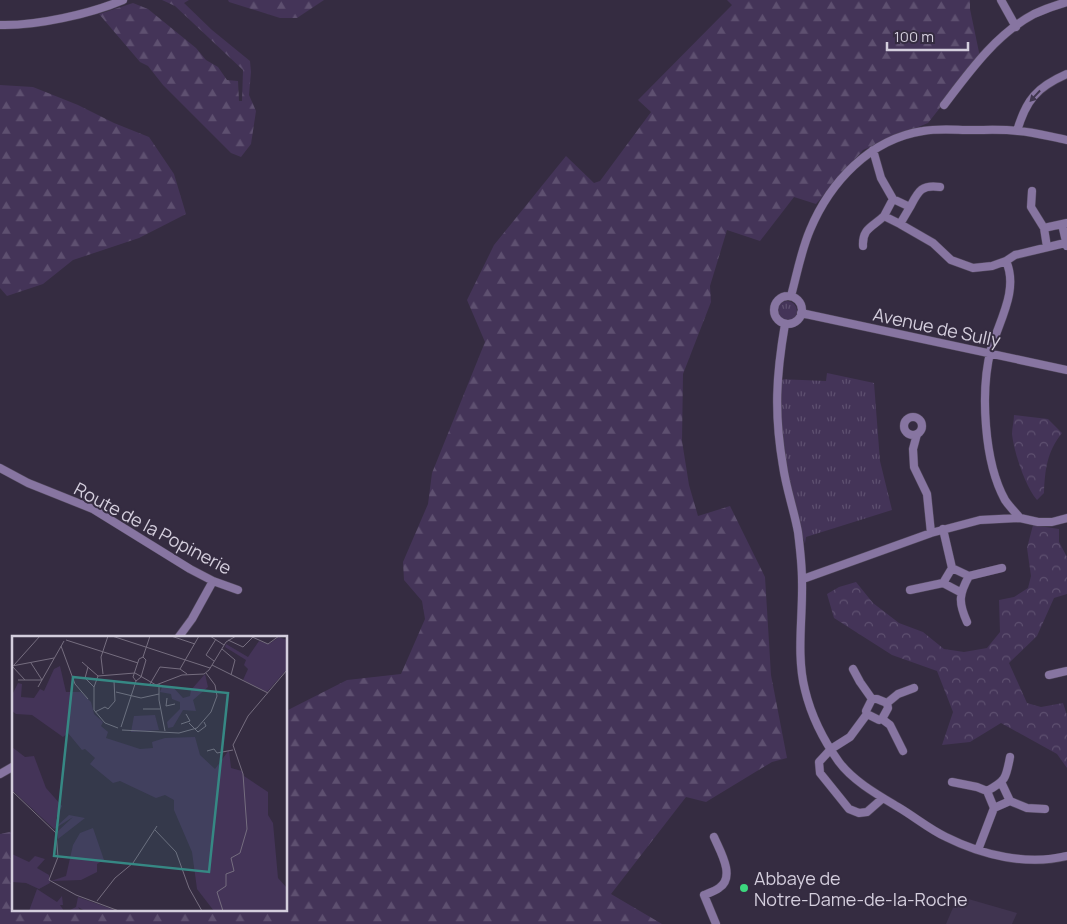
<svg xmlns="http://www.w3.org/2000/svg" width="1067" height="924" font-family="Manrope,sans-serif">
<style>
.built{fill:#403450}
.grass{fill:url(#grass-tufts)}
.forest{fill:url(#forest-firs)}
.park{fill:url(#park-crowns)}
.lines{fill:none;stroke-linecap:round;stroke-linejoin:round}
.minor-casing{stroke:#52495d;stroke-width:9}
.minor{stroke:#8775a1;stroke-width:8}
.oneway{fill:#41374f}
.poi-dot{fill:#3cd77e;stroke:#352c41;stroke-width:2}
.labels{text-anchor:middle;dominant-baseline:central;stroke-width:4;stroke-linejoin:round;paint-order:stroke}
.street-label{font-size:18px;fill:#d4cedd;stroke:#352c41}
.poi-label{font-size:18px;fill:#d4cedd;stroke:#352c41;text-anchor:start}
.inset-road{fill:none;stroke:#756d7f;stroke-width:1}
.view{fill:#368884;fill-opacity:0.15;stroke:#368884;stroke-width:2.5}
.inset-edge{fill:none;stroke:#d4cedd;stroke-width:2.5}
</style>
<defs>
<pattern id="grass-tufts" width="24" height="20" patternUnits="userSpaceOnUse" patternTransform="scale(1.25)"><rect width="24" height="20" fill="#443458"/><path d="M3 7l-1-3M5 7V3M7 7l1-3M15 17l-1-3M17 17v-4M19 17l1-3" fill="none" stroke="#5e5070"/></pattern>
<pattern id="forest-firs" width="22" height="20" patternUnits="userSpaceOnUse" patternTransform="scale(1.25)"><rect width="22" height="20" fill="#443458"/><path d="M5 1l3.5 6h-7zM16 11l3.5 6h-7z" fill="#5e5070"/></pattern>
<pattern id="park-crowns" width="20" height="18" patternUnits="userSpaceOnUse" patternTransform="scale(1.25)"><rect width="20" height="18" fill="#443458"/><path d="M2 6a3 3 0 1 1 6 0M12 15a3 3 0 1 1 6 0" fill="none" stroke="#5e5070"/></pattern>
</defs>
<rect width="100%" height="100%" fill="#352c41"/>
<path class="built" d="M958,896L1017,913L1012,924H946Z"/>
<path class="grass" d="M777 311a10 10 0 1 1 20 0a10 10 0 1 1-20 0Z
M827,373L874,383L880,461L892,510L806,537L805,543L799,528L785,471L778,379L826,381Z"/>
<path class="forest" d="M162,0H189L184,3L212,30L250,61L251,72L249,95L256,111L251,144L241,157L231,153L163,85L148,66L140,62L99,14L133,3L148,9L196,48L206,60L218,67L227,80L238,81L239,101H242L243,70L175,6Z
M228,0H324L297,18H280L229,2Z
M727,0H970V9L980,57L928,123L863,150L816,204L794,197L760,241L727,230L710,286L711,302L683,374L682,441L689,485L698,516L730,506L765,577L771,675L787,758L772,762L706,802L686,797L611,894L662,924H0V834L14,831V910H286V711L347,680L401,674L425,619L422,601L404,580L403,562L428,504L432,473L485,342L467,300L494,245L566,156L594,183L600,181L651,112L638,100L732,5Z
M0,85L33,87L78,105L114,123L149,137L174,174L186,214L139,238L73,260L43,284L7,296L0,288Z"/>
<path class="park" d="M1014,415L1048,419L1062,433C1047,452 1045,469 1044,493L1037,500C1025,486 1014,452 1012,434C1012,428 1014,421 1014,415Z
M1033,525L1059,529V542L1067,557V594L1054,598L1037,636L1009,663L1027,703L1041,707L1063,703L1067,715V768L1057,754L1001,723L970,742L942,745L953,712L937,671L892,655L834,618L827,594L839,587L856,582L873,603L899,623L923,632L944,649L964,652L987,648L1000,632L999,600L1014,597L1028,588L1031,576L1027,548Z"/>
<g class="lines">
<defs>
<path id="minor" d="M1001,0L1016,27
M0,25C36,26 90,14 123,0
M944,105C969,72 996,34 1034,14C1045,9 1056,5 1067,2
M1017,131C1026,100 1037,87 1067,74
M873,150L881,178L893,199L910,207L900,224L933,243L951,260L973,268L992,266L1006,261L1015,255L1065,243
M1032,191L1031,207L1044,228L1047,247
M893,199L884,216L900,224
M910,207C918,192 921,184 940,187
M1062,224L1067,246
M1044,228L1067,223
M863,246C862,228 873,227 884,216
M1006,261C1019,290 999,321 991,349C980,391 984,462 1005,500C1009,506 1015,512 1020,518
M791,296C797,274 801,251 810,230C830,182 870,139 923,131C939,128 956,130 972,130C987,130 1003,129 1018,131C1034,132 1051,137 1067,140
M774 310a14 14 0 1 1 28 0a14 14 0 1 1-28 0Z
M801,313L1067,370
M785,324C776,376 774,414 783,466C786,488 794,510 798,532C800,548 802,565 802,581C803,617 796,655 805,690C811,715 824,741 839,762C853,781 878,795 898,807C915,817 929,829 946,837C982,855 1027,866 1067,856
M904 426a9 9 0 1 1 18 0a9 9 0 1 1-18 0Z
M917,434L913,449L914,467L927,494L931,533
M0,468L28,483L93,509L190,569L213,581L238,590
M943,529L952,568
M803,579L931,533L980,520L1020,518L1038,522H1052L1067,518
M910,590L943,583
M960,592L943,583L952,568L969,576L1002,568
M967,622C958,602 959,594 969,576
M178,638L192,619L213,581
M853,669L860,682L872,699H877L887,703
M1049,675L1067,671
M872,699L866,711L867,714L879,720L882,719L888,708L887,703L898,694L914,688
M867,714L850,737L831,749L819,762L820,773L849,809L859,813L867,812L883,798
M882,719L890,725L903,751
M0,774L14,766
M952,782L977,787L987,791
M1002,784L1010,801L994,808L987,791C1006,781 1006,778 1010,757
M1010,801L1027,808L1045,809
M714,837C720,851 736,877 719,888C715,891 709,893 704,895L716,924
M978,850L994,808"/>
</defs>
<use href="#minor" class="minor-casing"/>
<use href="#minor" class="minor"/>
</g>
<defs><path id="oneway-solid" d="M-6-.8H1V-3.2L6.5 0L1 3.2V.8H-6Z" transform="scale(1.25)"/></defs>
<use class="oneway" href="#oneway-solid" transform="translate(1035 96) rotate(133)"/>
<circle class="poi-dot" cx="744" cy="888" r="5"/>
<g class="labels">
<g class="street-label">
<text transform="translate(937 327) rotate(12)">Avenue de Sully</text>
<text transform="translate(153 528) rotate(28)">Route de la Popinerie</text>
</g>
<g class="poi-label">
<text x="754" y="878">Abbaye de<tspan x="754" dy="21">Notre-Dame-de-la-Roche</tspan></text>
</g>
</g>
<g transform="translate(12 636)">
<rect width="275" height="275" fill="#352c41"/>
<path d="M143,79L147,94L119,96L122,80ZM66,261L105,275H73L66,271L69,275H56L64,271Z" fill="#443458"/>
<path d="M48,30L54,56H69L79,66L82,78L91,86L89,90L96,96L94,102L128,113L141,112L140,106L153,102L183,101L188,119L203,133L217,114L219,132L230,135L232,140L256,156V179L261,187L266,242L275,252V275H202L185,253L180,216L162,174V164L153,159L144,162L108,145L101,147L78,128L83,122L73,113L70,114L56,97L51,101L20,79L4,78L0,75V59L6,47L10,48L9,61L22,62L28,53L32,55L42,33ZM0,111L13,121L22,120L34,152L50,170L44,182L46,189L57,179L73,182L46,203V195L61,181L42,193L0,154ZM81,192L92,224L85,228V236L69,244L39,245L54,240L61,209L68,197ZM0,218L17,226L23,220L33,223L25,232L37,239L38,247L27,253L14,247L0,246ZM25,253L45,266L50,260L51,269H48L52,275H17Z" fill="#443458"/>
<path d="M267,1L275,4V33L255,56L231,44L236,33L232,29L234,24L213,11L214,8L236,21L247,5L257,8ZM193,38L196,51L181,64L184,75L171,74L161,91L156,92L155,86L168,73V66L160,63L159,58L148,56L150,51L160,50L171,62L178,60L179,54Z" fill="#443458"/>
<path class="inset-road" d="M100,0L198,32M159,0L183,8M198,0L212,9M238,0L256,8L267,0M54,4L126,27M216,4L231,11L241,1M49,10L63,48L76,63M210,13L223,24L219,39M131,21L134,24L129,41L124,45L121,41L127,23ZM131,21L138,0M202,25L194,19L204,3M70,26L86,40M19,27L30,44M2,29L28,0M200,29L256,57M0,30L42,22M0,30L13,44M76,31L73,42L82,51M168,33L187,0M91,38L89,21L96,0M86,40L123,37L144,49L170,39L192,38L197,34L214,6L224,0M86,40L82,51V74L93,87L106,92M6,44H30M138,48L148,31L168,33L175,38M147,48V64L153,95M26,51L52,5M104,56L129,62L147,58M155,62L154,70L163,68M131,73H148M83,76L93,71L96,73L103,65L102,45M177,87L186,96L194,90L192,86M169,88L178,85L174,78M109,91L124,45M110,94L167,97L185,92L199,76L205,60L203,49L194,37M195,115L202,113L205,117L221,114M0,155L44,197L46,221L37,244L64,259L107,275M143,194L164,216L177,252L190,275M85,265L103,242L121,227L145,190M211,275L205,256L214,250V238L222,235L219,222L228,217L235,193L231,138L221,109L236,80L275,34"/>
<path class="view" d="M61,41L216,57L197,236L42,220Z"/>
<rect width="275" height="275" class="inset-edge"/>
</g>
<path d="M887 42v8h81v-8" fill="none" stroke="#d4cedd" stroke-width="2.5"/>
<text x="894" y="42" font-size="15" fill="#d4cedd" stroke="#352c41" stroke-width="4" paint-order="stroke">100 m</text>
</svg>
